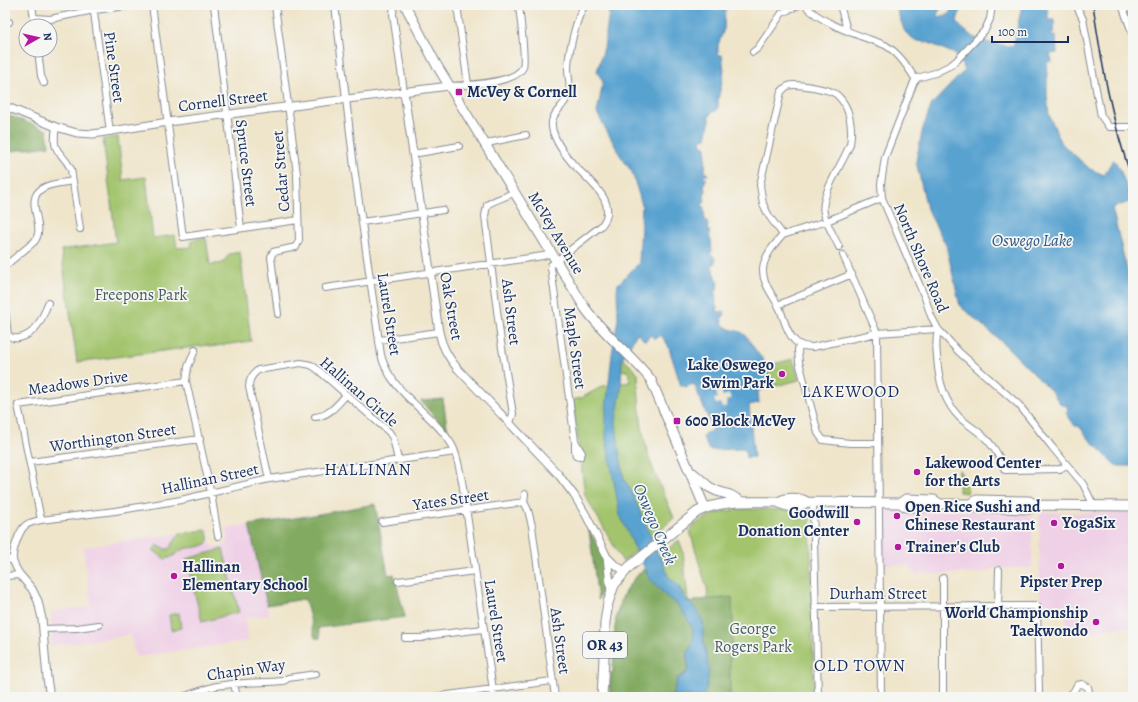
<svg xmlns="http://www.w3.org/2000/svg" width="1138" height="702" font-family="Alegreya,serif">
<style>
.built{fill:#efd0e6}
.green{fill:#a3c46d;stroke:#5f7a66}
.forest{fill:#82aa60;stroke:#4e6c5f}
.water{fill:#58a2d0;stroke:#3a6897}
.pier{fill:#efe5cb}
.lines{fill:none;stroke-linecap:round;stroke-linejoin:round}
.minor-casing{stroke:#858a94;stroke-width:8}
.tertiary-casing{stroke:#858a94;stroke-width:9}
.primary-casing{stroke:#858a94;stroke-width:11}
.minor{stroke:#fff;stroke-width:6}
.tertiary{stroke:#fff;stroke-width:7}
.primary{stroke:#fff;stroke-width:9}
.rail{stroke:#1b2f5e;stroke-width:1.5}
.poi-dot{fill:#b5179e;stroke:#f6f6f2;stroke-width:1.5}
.labels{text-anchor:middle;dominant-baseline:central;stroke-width:3.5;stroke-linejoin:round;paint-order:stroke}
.shield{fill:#f6f6f2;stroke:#5d6b8a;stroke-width:1}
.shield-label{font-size:15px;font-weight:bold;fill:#1b2f5e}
.street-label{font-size:16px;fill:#1b2f5e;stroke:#f6f6f2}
.poi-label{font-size:16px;font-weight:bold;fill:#1b2f5e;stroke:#f6f6f2;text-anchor:start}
.park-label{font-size:16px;fill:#445c62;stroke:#f6f6f2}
.water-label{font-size:17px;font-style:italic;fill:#305786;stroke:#f6f6f2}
.neighbourhood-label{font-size:17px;letter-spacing:1px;fill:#1b2f5e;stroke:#f6f6f2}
</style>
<rect width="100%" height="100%" fill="#f6f6f2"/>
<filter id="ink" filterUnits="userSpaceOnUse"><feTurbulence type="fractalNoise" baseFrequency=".025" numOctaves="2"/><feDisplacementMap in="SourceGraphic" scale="8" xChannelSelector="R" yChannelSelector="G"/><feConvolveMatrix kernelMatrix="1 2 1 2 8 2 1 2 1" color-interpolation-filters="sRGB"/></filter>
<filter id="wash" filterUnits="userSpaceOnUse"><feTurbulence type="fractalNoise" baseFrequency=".012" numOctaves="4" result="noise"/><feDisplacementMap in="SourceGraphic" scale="16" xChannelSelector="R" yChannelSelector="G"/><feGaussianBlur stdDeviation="0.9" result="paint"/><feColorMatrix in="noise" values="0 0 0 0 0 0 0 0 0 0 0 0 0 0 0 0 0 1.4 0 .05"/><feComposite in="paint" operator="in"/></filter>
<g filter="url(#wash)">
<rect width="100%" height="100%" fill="#efe5cb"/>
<path class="built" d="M886,510L1032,512V568H993L987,573L915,574L909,565L883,564V513Z
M1043,512L1133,513V627L1107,628L1100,631L1067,632L1066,605L1044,604L1040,601L1039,515Z
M249,525L269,615L245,618L248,641L136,657L130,635L51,646L52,635L51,612L91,606L83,547L210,529L208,537L209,542L213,546L220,548L225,545L228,540V533L224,528Z"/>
<path class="green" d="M118,137L123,180L146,177L153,238L175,235L177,248L192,247L191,240L206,238L210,265L223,263L229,254L240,252L251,341L209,347V345L77,362L61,250L116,242L103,139Z
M618,354L638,373C638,401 641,431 649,458C656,478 666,498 674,518L623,562L585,495L573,400L581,398L603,386L630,382L629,372L615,368Z
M793,359L799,380L772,387L771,381H769L765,366Z
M959,470L966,482L968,491L967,493L959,492Z
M747,509L805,510L810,514L814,697H609L611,673H613C615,644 611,608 630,584C643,567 662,554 679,540L683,551L688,601L692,603L694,601L708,599L707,588L699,563L690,531L692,530L690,528C708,514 725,509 747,509Z
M206,530C216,552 189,545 182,550C176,553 173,558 165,559L153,550L157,545L165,549H169L180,533Z
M223,549L239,612L202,622L186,559Z
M179,613L181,628L171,630L169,615Z"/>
<path class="forest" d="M5,114L47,130L49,146L5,152Z
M443,399L448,433L421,401Z
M375,504L388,575L394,574L405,617L318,628L320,638H315L305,599L267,605L249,525L308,516Z
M589,530L604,558L607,577L598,600Z
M645,568C647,572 648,576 651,580C664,597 692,610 694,635C694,643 689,648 688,656C686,669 694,669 678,678L672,697H609L611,673H613C615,631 610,599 645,568Z
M732,597L733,625L732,653H730V697H702L703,696V623L687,601L692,603L694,601Z"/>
<path class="water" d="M610,5H733L725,10L724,29L718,45V55H722L724,71L718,100V107L716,111H712L708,119L710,120L706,138L701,139L702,146L706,147L705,171L708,175H704L703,177L707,179L705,181L704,186L706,192L704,193L705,202L702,204L704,210L705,221H707L710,236L709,237L711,240L712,252H710V254L715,258V263L712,264C712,269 715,272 716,277C718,281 718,286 717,290L715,291L716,307H717L718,312H725L724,316L721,318L723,325L729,329L741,332L746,336L759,355L763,359L769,381H771L772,387L758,391L759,403L749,405L754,457L746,458L745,449L709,450L703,437L705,436L704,434L713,430L694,384L685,387L684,385L681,386L668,345L661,335L655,339L651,335L645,341L637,333L622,359L621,391L616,421L618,443L624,479L632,493L659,556L663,562L668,576L678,585L687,601L698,611L703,623V636L709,671L706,690L702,697H672L678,678L686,674L689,667L687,659L688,653L692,645L694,636L692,628L687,618L675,602L667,597L650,579L633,544L620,515L606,439V410L612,354L618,318L617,291L618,284L639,263L642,205L632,172L620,155L597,113L603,82L597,71L604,48Z
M893,5H945L940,9L937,15L938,17L950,14L951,13L948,5H952L960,11L957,21L958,24C962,28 967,33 972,36C979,41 1007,48 1014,45L1022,5H1045V7L1048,10V20H1054V32L1051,33V36H1056L1057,53L1050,54L1052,61L1047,62V95L1049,115L1062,144L1090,169L1104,175L1113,160L1116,162L1118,167H1119L1132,201L1112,208L1133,295V466H1118L1114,464L1089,439L1079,426H1075L1066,413L1068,410L1066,405H1061L1052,392L1003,343L960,306L946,245L927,209L916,161L923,128L932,104L965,70L955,54L927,42L916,41L905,32L896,8Z"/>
<path class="pier" d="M721,390L723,396L729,394L731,399L726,401L727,406L722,408L720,403L716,404L714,399L718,398L716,393Z"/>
</g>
<g filter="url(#ink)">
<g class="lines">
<defs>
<path id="minor" d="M32,5L35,26
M93,5L110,132
M152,5L183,237L298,220
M214,5L241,228
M275,5L297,174L299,240L296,247L273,252L271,257L278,314
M335,5L354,167L381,355C391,394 433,413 452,445C458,456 459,469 462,481L494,697
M394,5L393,14L404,92
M457,5L468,85
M805,5C821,24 861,36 885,45C899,53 907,66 916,80
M840,5L847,30
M992,5L990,19L985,30L957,60L951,65L935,73L917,78L914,82L885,157L881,184L882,198L925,298L931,316L938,329L959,352L1019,405L1052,447L1083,484L1094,506
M1076,5L1083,19L1101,116L1109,127H1133
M1122,5L1133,35
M34,18L50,19L94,10L136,5
M5,22H9
M38,50L41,76L44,83
M753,52L758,48L782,13L799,5
M449,86C466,85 516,84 523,67C526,59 520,17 519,5
M56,127C51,155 61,149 71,169L80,229
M486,145L492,142L526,135
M413,154L459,146
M362,222L443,210
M783,235C774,245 764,256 763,269C762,284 774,296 780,309C784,319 786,331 794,340C799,346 806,347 813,347L877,333L938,329C936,338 936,347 937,356C938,379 943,401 960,418C967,424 975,429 982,435C993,444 1000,457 1005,470L1060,469L1067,465
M783,235L769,216L763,204L760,185L781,92C783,90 785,87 788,86C796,83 831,89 837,95C850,106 853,128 850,144C844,162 819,196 824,213C826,224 834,236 839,247
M783,235L827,221L882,198
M843,255L877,333L881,697
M5,266L34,242C48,226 22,200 43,188C51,183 64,183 73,181
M325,288L543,256L551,253
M778,305L852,274
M5,311L8,335C11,338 14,339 19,338C36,335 43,317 48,303
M379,340L439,332
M799,344L798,350L799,362L818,433L823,440L850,443H878
M195,350L188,367L186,381L211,493L218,536
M315,417C329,416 337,405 346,395
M510,423L513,414L501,342L485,216L487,205C495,199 505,198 514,192
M575,441L582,453L580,457L576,456L575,450V441L551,268V265L601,226C621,203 588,180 573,164C566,156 559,147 555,137C544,113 564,111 569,93C571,86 568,77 568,69C568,54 576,17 585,5
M30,462L200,439
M269,479L249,387C249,379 252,375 258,370L301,363L311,365L317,369L389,432L393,438L398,460
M525,494L524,502L528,510L532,526L555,697
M813,502L818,697
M41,520L18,405L186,381
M382,522L524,502
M5,558L13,561
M5,576L20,575C18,571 14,565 13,560C12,552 19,530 26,525C30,522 36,521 41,520L115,511L181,500L269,479L455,452
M943,578V697
M398,581L475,571
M998,606L999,570
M815,607L1037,606L1039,691L1038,697
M43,629L77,628L99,625
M405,638H421L433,635L483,629
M234,684L237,697
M182,697C192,694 202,690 212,687C236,682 260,683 284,681L288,678L316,674
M433,697L552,681
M1063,697C1071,696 1074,692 1077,685L1082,684L1088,687L1089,692L1088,697"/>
<path id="tertiary" d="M404,92L439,332C442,347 448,357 458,369L558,474L574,495L586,515L607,557L611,592
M5,106L56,127L77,133L93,134L168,122L449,86
M607,557L615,565L625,571
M20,575L32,589L38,601L42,619L47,678L50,697"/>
<path id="primary" d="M405,5L436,64L585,308C604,335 631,354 651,380L705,508
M693,473L709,487L717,491L730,495L742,502
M778,502C787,508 799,508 807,502
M900,503L906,507H933L940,504H971L977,500L1029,501L1036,505L1133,506
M971,504L977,508H1000L1029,509L1036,505
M602,697L604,658L605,622L608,603L614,585L629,567L697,512C722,499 751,502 778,502C787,497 799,497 807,502L900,503L906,499L934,500L940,504"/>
</defs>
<use href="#minor" class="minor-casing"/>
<use href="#tertiary" class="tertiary-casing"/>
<use href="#primary" class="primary-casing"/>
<use href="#minor" class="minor"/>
<use href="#tertiary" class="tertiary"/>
<use href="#primary" class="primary"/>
<path class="rail" d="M1093,5C1102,65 1112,124 1133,181"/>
</g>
</g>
<g class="poi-dot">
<rect x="455" y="88" width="8" height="8" rx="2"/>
<circle cx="782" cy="374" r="4"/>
<rect x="673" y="417" width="8" height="8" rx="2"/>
<circle cx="917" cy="472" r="4"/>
<circle cx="897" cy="516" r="4"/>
<circle cx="857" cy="522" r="4"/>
<circle cx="1054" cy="523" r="4"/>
<circle cx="898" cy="547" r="4"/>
<circle cx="1061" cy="566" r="4"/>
<circle cx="174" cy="576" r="4"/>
<circle cx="1096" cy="622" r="4"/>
</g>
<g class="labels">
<rect class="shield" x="583" y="632" width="44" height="26" rx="3"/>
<g class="shield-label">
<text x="605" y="645">OR 43</text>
</g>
<g class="street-label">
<text transform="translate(114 67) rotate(82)">Pine Street</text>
<text transform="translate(223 101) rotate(-7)">Cornell Street</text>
<text transform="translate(246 163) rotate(83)">Spruce Street</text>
<text transform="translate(281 171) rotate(-95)">Cedar Street</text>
<text transform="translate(556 233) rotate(59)">McVey Avenue</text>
<text transform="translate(921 258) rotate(67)">North Shore Road</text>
<text transform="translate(451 306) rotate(80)">Oak Street</text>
<text transform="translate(511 312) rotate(83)">Ash Street</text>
<text transform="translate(389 314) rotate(81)">Laurel Street</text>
<text transform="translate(575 348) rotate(82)">Maple Street</text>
<text transform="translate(78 383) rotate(-8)">Meadows Drive</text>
<text transform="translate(359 392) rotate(41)">Hallinan Circle</text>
<text transform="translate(113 438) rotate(-8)">Worthington Street</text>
<text transform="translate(210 479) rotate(-12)">Hallinan Street</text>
<text transform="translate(451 500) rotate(-8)">Yates Street</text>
<text x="878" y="594">Durham Street</text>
<text transform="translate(496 621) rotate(81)">Laurel Street</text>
<text transform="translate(560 641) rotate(82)">Ash Street</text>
<text transform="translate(246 670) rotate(-8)">Chapin Way</text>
</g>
<g class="poi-label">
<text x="467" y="92">McVey &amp; Cornell</text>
<text x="774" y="365" text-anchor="end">Lake Oswego<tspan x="774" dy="18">Swim Park</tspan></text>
<text x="685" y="421">600 Block McVey</text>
<text x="925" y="463">Lakewood Center<tspan x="925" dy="18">for the Arts</tspan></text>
<text x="905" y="507">Open Rice Sushi and<tspan x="905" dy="18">Chinese Restaurant</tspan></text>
<text x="849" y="513" text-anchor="end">Goodwill<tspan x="849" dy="18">Donation Center</tspan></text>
<text x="1062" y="523">YogaSix</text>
<text x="906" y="547">Trainer's Club</text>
<text x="182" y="567">Hallinan<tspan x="182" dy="18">Elementary School</tspan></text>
<text x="1061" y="582" text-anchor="middle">Pipster Prep</text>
<text x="1088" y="613" text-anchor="end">World Championship<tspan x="1088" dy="18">Taekwondo</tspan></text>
</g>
<g class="park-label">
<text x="141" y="295">Freepons Park</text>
<text x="753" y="629">George<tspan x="753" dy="18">Rogers Park</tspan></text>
</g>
<g class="water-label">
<text x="1032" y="240">Oswego Lake</text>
<text transform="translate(655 524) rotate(67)">Oswego Creek</text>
</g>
<g class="neighbourhood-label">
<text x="851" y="391">LAKEWOOD</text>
<text x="368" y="469">HALLINAN</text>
<text x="860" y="665">OLD TOWN</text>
</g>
</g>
<rect width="1138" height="702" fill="none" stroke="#f6f6f2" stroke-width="20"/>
<g transform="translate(38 38) rotate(82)"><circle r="19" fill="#f6f6f2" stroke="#9ea6b7"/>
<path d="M0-3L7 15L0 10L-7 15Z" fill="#b5179e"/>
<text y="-6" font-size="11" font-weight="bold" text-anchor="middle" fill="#1b2f5e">N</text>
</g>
<path d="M992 36v6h76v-6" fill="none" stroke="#1b2f5e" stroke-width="2"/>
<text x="998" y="36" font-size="12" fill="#1b2f5e" stroke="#f6f6f2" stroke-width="3" paint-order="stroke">100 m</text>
</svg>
